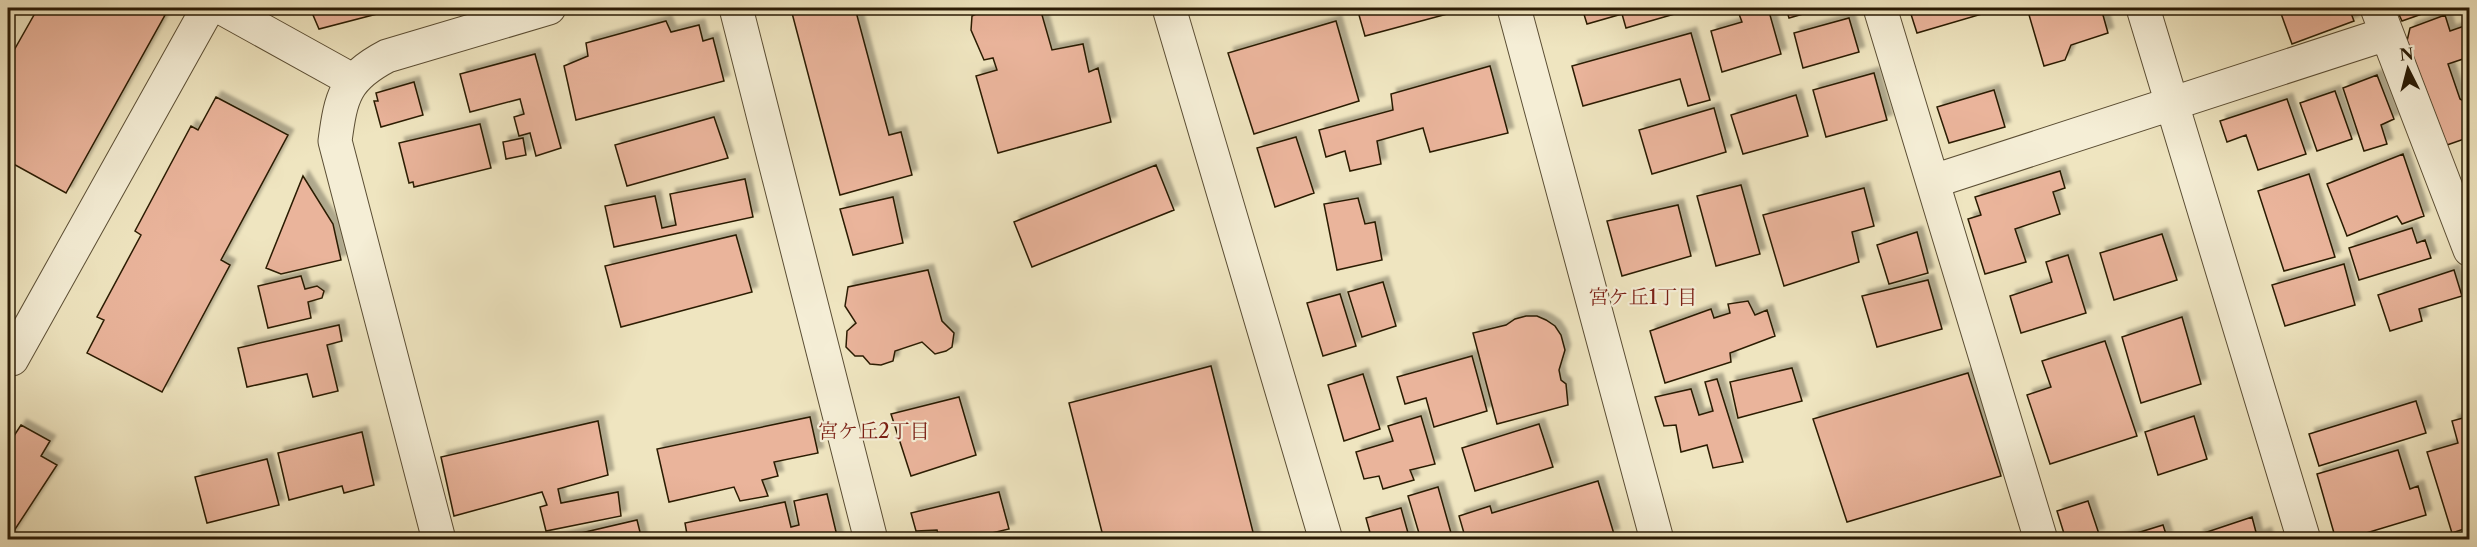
<svg xmlns="http://www.w3.org/2000/svg" width="2477" height="547" font-family="'Libre Caslon Text','Noto Serif JP',serif">
<style>
.building{fill:#eab49b;stroke:#2a1b05;stroke-width:1.5;filter:url(#shadow)}
.lines{fill:none;stroke-linecap:round;stroke-linejoin:round}
.minor-casing{stroke:#5b4e34;stroke-width:35}
.minor{stroke:#f5eed6;stroke-width:33}
.labels{text-anchor:middle;dominant-baseline:central;stroke-width:4.5;stroke-linejoin:round;paint-order:stroke}
.neighbourhood-label{font-size:20px;fill:#7a1f14;stroke:#f5eed6}
</style>
<defs>
<filter id="shadow"><feDropShadow dx="5.5" dy="-5.5" stdDeviation="1.5" flood-color="#0004"/></filter>
</defs>
<rect width="100%" height="100%" fill="#efe5c0"/>
<filter id="stains"><feTurbulence type="fractalNoise" baseFrequency=".00333" numOctaves="4"/><feColorMatrix values="0 0 0 0 .2 0 0 0 0 .09 0 0 0 0 .02 0 0 0 .5 -.17"/></filter>
<radialGradient id="worn" r=".72"><stop offset=".6" stop-color="#630" stop-opacity="0"/><stop offset="1" stop-color="#630" stop-opacity=".3"/></radialGradient>
<path class="building" d="M38,8H151L165,15L66,193L8,161V58L9,59Z
M310,8H400L319,29Z
M813,8H855L889,135L901,132L912,175L840,195L792,13Z
M981,8H1040L1052,50L1083,44L1089,72L1098,68L1111,122L998,153L976,76L997,70L993,58L984,60L971,30L972,16L982,11Z
M1357,8H1449L1451,13L1365,36Z
M1582,8H1676L1678,13L1626,28L1622,14L1587,24Z
M1760,8H1768L1781,54L1722,72L1711,31L1742,22L1739,14Z
M1786,8H1824L1789,18Z
M1909,8H1999V9L1917,33Z
M2027,8H2101L2108,33L2071,45L2065,60L2044,66Z
M2279,8H2349L2354,21L2292,44Z
M2396,8H2439L2402,21Z
M2445,15L2450,31L2470,24V68L2467,69L2463,59L2448,64L2460,99L2470,105V137L2447,145L2407,41L2410,28Z
M1849,18L1859,52L1803,68L1794,33Z
M666,21L671,32L699,25L703,41L713,38L724,81L576,120L564,66L588,56L586,43Z
M1336,21L1359,101L1254,134L1228,53Z
M1691,33L1710,100L1688,106L1680,79L1583,106L1572,66Z
M535,54L561,148L536,156L530,133L519,136L514,117L524,114L520,99L470,112L460,74Z
M1490,66L1508,133L1430,152L1423,128L1377,141L1381,164L1350,171L1345,151L1326,157L1319,130L1393,110L1391,94Z
M1874,73L1887,120L1826,137L1813,90Z
M2377,75L2394,119L2381,125L2387,144L2364,151L2343,88Z
M414,82L423,115L381,127L374,101H378L376,93Z
M1994,90L2005,127L1949,143L1937,107Z
M2335,91L2352,139L2317,151L2300,103Z
M1796,95L1808,136L1743,154L1731,115Z
M216,97L288,135L221,260L230,265L162,392L87,353L104,320L97,317L141,235L135,231L191,126L198,130Z
M2287,99L2306,154L2258,170L2246,135L2227,142L2220,121Z
M1714,108L1726,152L1652,174L1639,130Z
M714,117L728,158L627,186L615,145Z
M480,124L491,168L414,187L413,182L409,183L399,143Z
M1296,137L1314,193L1275,207L1257,148Z
M523,138L526,155L506,159L503,142Z
M2403,154L2424,216L2402,224L2397,216L2347,236L2327,184Z
M1156,165L1174,210L1032,267L1014,222Z
M2060,171L2065,188L2053,192L2060,214L2015,229L2026,262L1985,274L1968,219L1981,215L1975,197Z
M2309,174L2335,257L2284,271L2258,191Z
M303,176L333,224L341,260L281,274L266,268Z
M745,179L753,217L614,247L605,206L655,196L662,228L676,225L670,194Z
M1741,185L1760,254L1716,266L1697,196Z
M1864,188L1874,226L1852,232L1859,262L1784,286L1763,215Z
M893,197L903,243L853,255L840,209Z
M1358,198L1365,224L1375,222L1382,260L1337,270L1324,204Z
M1678,205L1691,256L1622,276L1607,221Z
M2412,228L2417,243L2425,240L2431,258L2359,280L2349,248Z
M1917,232L1928,273L1889,284L1877,245Z
M2162,234L2177,280L2114,300L2100,253Z
M736,235L752,292L621,327L605,266Z
M2068,255L2086,313L2021,333L2010,296L2052,282L2046,262Z
M2344,264L2355,305L2285,326L2272,285Z
M928,270L942,321L954,333L952,347L946,351L935,354L922,342L895,351L893,361L881,365L870,364L863,356H855L846,347L847,331L856,323L845,306L848,287Z
M2454,270L2462,296L2419,309L2422,321L2390,331L2378,295Z
M301,276L305,289L317,286L324,291L322,298L308,302L311,318L268,328L258,286Z
M1928,280L1942,329L1877,347L1862,296Z
M1383,282L1396,326L1362,337L1348,292Z
M1340,294L1356,346L1323,356L1307,303Z
M1748,301L1755,315L1767,310L1775,336L1730,353L1731,362L1665,383L1650,331L1711,309L1714,318L1730,313L1728,304Z
M1526,316H1537L1546,320L1555,326L1561,335L1565,350L1559,370L1561,380L1566,384L1568,405L1497,424L1473,333L1506,325L1515,319Z
M2182,317L2201,384L2141,403L2122,337Z
M339,325L342,341L327,345L338,391L313,397L307,374L247,387L238,348Z
M2105,341L2137,436L2050,464L2027,395L2051,387L2042,361Z
M1472,356L1487,411L1434,427L1426,398L1405,404L1397,377Z
M1211,366L1255,540H1104L1069,403Z
M1792,368L1802,401L1738,418L1730,382Z
M1968,373L2001,476L1847,522L1813,419Z
M1363,374L1380,429L1344,441L1328,385Z
M1717,379L1743,462L1713,468L1707,445L1681,452L1676,425L1664,426L1655,397L1691,389L1699,415L1713,411L1705,382Z
M959,397L976,455L911,476L891,414Z
M2416,401L2426,433L2319,466L2309,434Z
M1421,416L1435,464L1410,470L1414,480L1383,489L1379,476L1364,479L1356,452L1393,441L1388,426Z
M2194,416L2207,459L2158,475L2145,432Z
M2470,416V527L2452,533L2427,452L2458,443L2452,421Z
M810,417L818,453L774,462L778,476L762,480L768,496L740,501L734,487L669,502L657,449Z
M598,421L608,475L558,489L561,503L618,492L621,516L546,531L540,507L547,505L542,492L454,516L441,457Z
M1539,424L1553,467L1475,491L1462,448Z
M21,425L50,441L41,456L57,465L8,540V445Z
M362,432L374,485L344,493L342,486L289,500L278,453Z
M2398,450L2410,489L2418,486L2426,515L2343,540H2336L2317,474Z
M267,459L279,505L207,523L195,477Z
M1598,481L1614,534L1596,540H1466L1459,516L1490,506L1492,513Z
M1438,487L1453,540H1421L1408,496Z
M999,492L1009,529L962,540H940L937,530L916,531L911,513Z
M827,494L838,540H777L776,535L757,540H688L685,523L785,502L791,527L799,525L794,501Z
M2088,501L2099,534L2079,540H2066L2057,511Z
M1401,508L1410,540H1372L1366,518Z
M2252,517L2257,536L2266,533L2268,540H2199L2198,535Z
M637,520L642,540H551Z
M2163,525L2167,537L2157,540H2114Z"/>
<g class="lines">
<defs>
<path id="minor" d="M222,8L352,80
M736,8L871,540
M1169,8L1326,540
M1514,8L1657,540
M1880,8L2041,540
M2143,8L2304,540
M2377,8L2470,250
M1934,181L2386,34
M8,356L12,359L208,8
M439,540L335,141C341,96 345,78 387,56L549,8"/>
</defs>
<use href="#minor" class="minor-casing"/>
<use href="#minor" class="minor"/>
</g>
<g class="labels">
<g class="neighbourhood-label">
<text x="1643" y="297">宮ケ丘1丁目</text>
<text x="874" y="431">宮ケ丘2丁目</text>
</g>
</g>
<rect width="2477" height="547" fill="none" stroke="#efe5c0" stroke-width="30"/>
<rect x="9" y="9" width="2459" height="529" fill="none" stroke="#2a1b05" stroke-width="3"/>
<rect x="15" y="15" width="2447" height="517" fill="none" stroke="#2a1b05" stroke-width="1.5"/>
<g transform="translate(2408 69) rotate(354)" stroke="#f5eed6" stroke-width="4.5" paint-order="stroke">
<path d="M0-4.5L10 22L0 15L-10 22Z" fill="#2a1b05"/>
<text y="-9" font-size="16" font-weight="bold" text-anchor="middle" fill="#2a1b05">N</text>
</g>
<rect width="100%" height="100%" filter="url(#stains)"/>
<rect width="100%" height="100%" fill="url(#worn)"/>
</svg>
